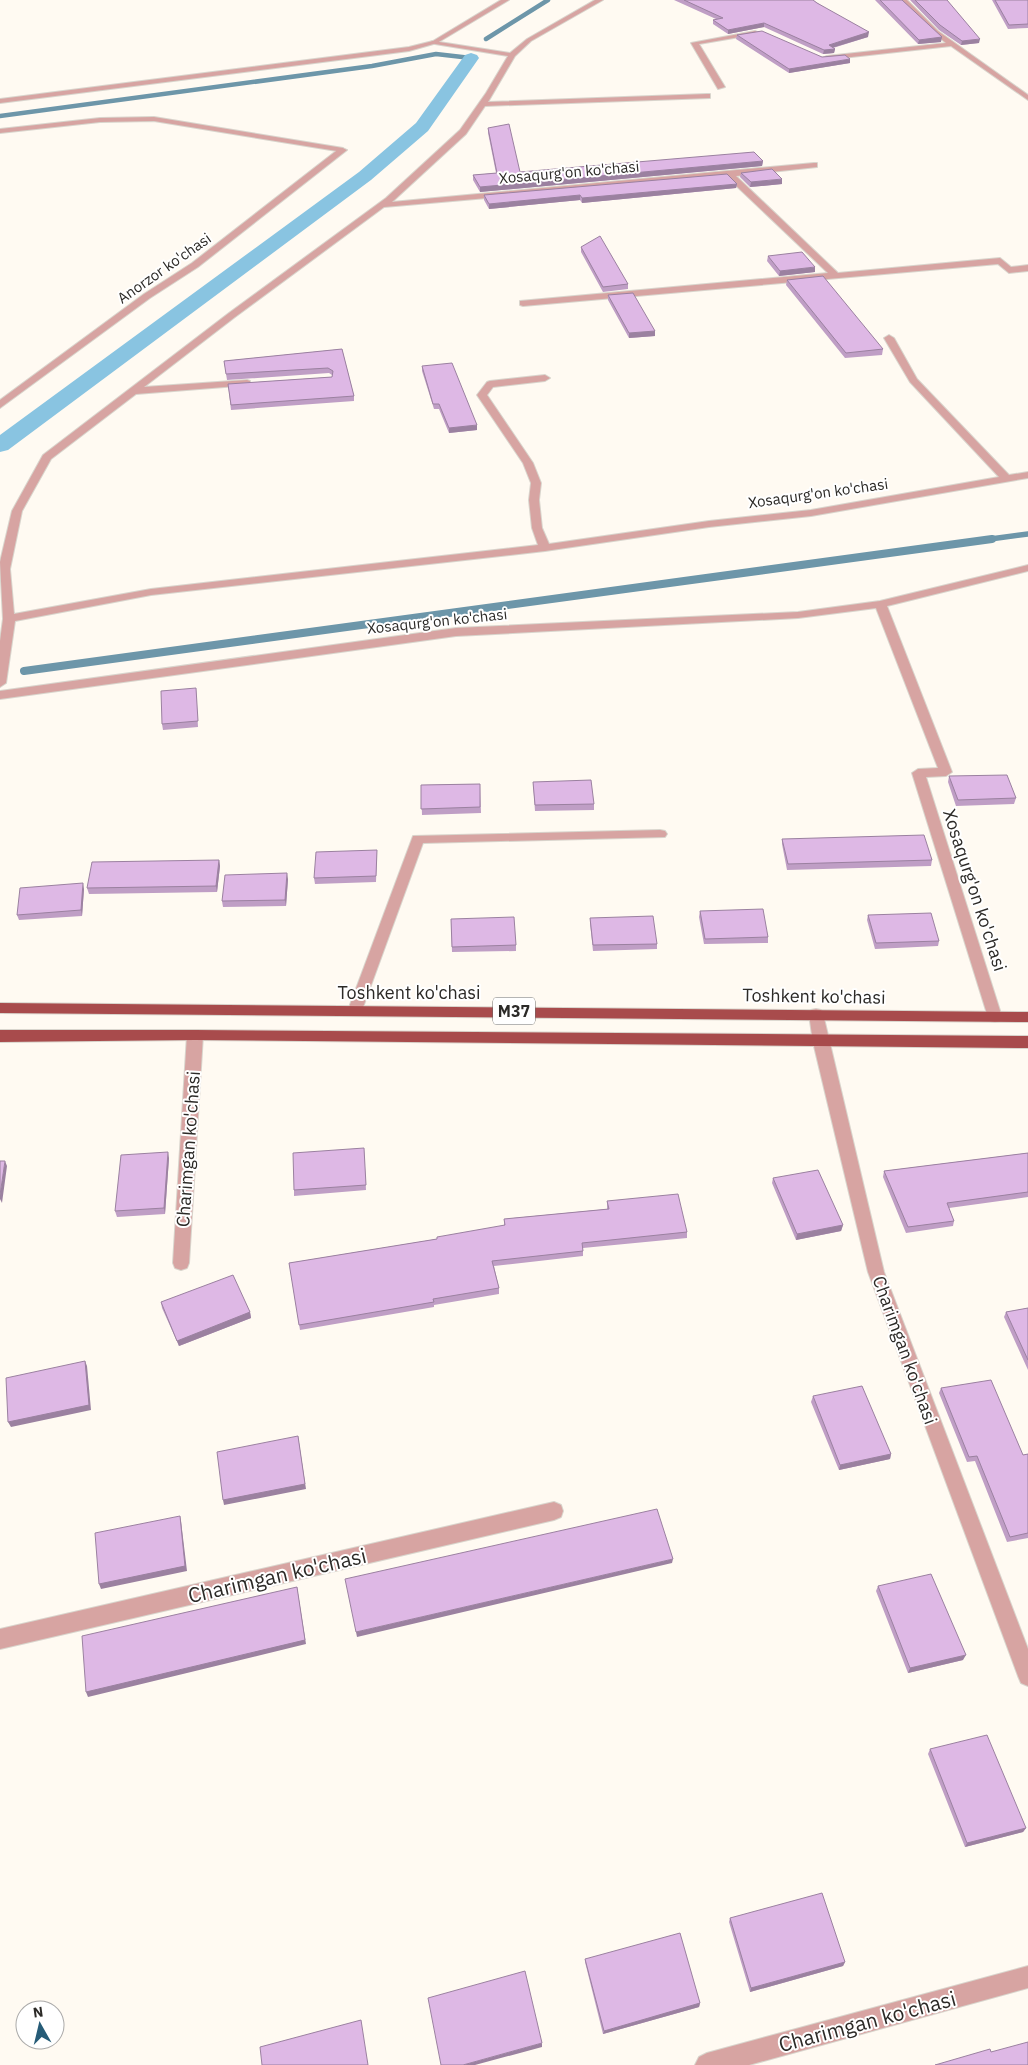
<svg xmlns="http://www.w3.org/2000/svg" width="1028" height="2065" font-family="'IBM Plex Sans',sans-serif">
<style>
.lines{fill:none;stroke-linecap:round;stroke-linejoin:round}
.stream-far2{stroke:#6d96a9;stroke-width:4.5}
.stream-far1{stroke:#6d96a9;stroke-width:5.5}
.stream{stroke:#6d96a9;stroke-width:8}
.canal{fill:#89c4e1;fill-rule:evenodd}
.service-casing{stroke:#d9d5cd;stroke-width:2}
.minor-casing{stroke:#d9d5cd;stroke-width:2}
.tertiary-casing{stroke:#d9d5cd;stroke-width:2}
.trunk-casing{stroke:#d9d5cd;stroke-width:2}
.service{fill:#d7a4a2;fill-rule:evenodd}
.minor{fill:#d7a4a2;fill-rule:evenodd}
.tertiary{fill:#d7a4a2;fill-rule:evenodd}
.trunk{fill:#a84b4c;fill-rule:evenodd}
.wall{fill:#bf9ec5}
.shaded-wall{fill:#9b81a0}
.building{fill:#deb8e5;stroke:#9b81a0}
.labels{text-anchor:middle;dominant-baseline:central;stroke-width:4;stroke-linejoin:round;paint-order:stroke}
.far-street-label{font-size:15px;fill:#2c2a27;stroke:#fff}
.shield{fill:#fff;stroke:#6b6a68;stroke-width:1}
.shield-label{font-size:16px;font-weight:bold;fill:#2c2a27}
.street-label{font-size:18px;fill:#2c2a27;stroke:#fff}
.near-street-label{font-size:21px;fill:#2c2a27;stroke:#fff}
</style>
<rect width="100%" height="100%" fill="#fffaf2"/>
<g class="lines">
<path class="stream-far2" d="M486,39L548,0
M0,116L372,66L436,54L471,58"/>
<path class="stream-far1" d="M983,540L1028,534"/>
<path class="stream" d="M24,671L992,539"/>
<path class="canal" d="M471,53L477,55L479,58L428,131L371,180L8,450L0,452V435L359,172L416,123L465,55Z"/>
<defs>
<path id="service" d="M154,117L343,148L346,150L343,152L154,121L100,122L0,133V129L100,118Z"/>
<path id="minor" d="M595,0H603L531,41L515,56L488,102L707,94H710V98L485,106L466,134L392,202L814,163H817V167L736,176L838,273L1000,258L1011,267L1028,265V271L1009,273L998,264L523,306L520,305V301L828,273L727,177L384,207L235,317L144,387L247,380L250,381V385L136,394L51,459L22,511L10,569L14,614L151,589L538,545L532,528L529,500L531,483L523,463L477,395L487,382L490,381L545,375L550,378L545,381L493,387L487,395L533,463L541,483L539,500L542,528L549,544L709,521L811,510L999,477L910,382L884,338L889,335L894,338L917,379L1009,475L1028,472V478L811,516L709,527L545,551L151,595L15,621L6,683L0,687V641L3,619L0,562L12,511L43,455L229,313L386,198L460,130L486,93L508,56L435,44L431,42L433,41L510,53L527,39Z
M900,0H907L938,31L1028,95V100L951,46L824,60L823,58L827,56L946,43L934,33Z
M755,31L757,32V34L699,44L725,87L718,89L691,43Z
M340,148L347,150L198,267L150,298L0,408V400L144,294L192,263Z
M1028,565V571L887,606L952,772L946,776L926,777L1002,1017L1000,1021L995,1022L990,1021L988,1017L912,773L918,769L938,768L876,608L798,618L456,636L0,699V691L456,628L798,612L880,601Z
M660,830L665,831L667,834L665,837L423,843L362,1010L360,1014L355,1015L350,1014L348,1010L413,836Z
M816,1009L821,1010L823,1014L884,1272L1028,1649V1686L1021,1683L1018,1676L868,1272L813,1042L809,1014L811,1010Z
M195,1030L200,1031L203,1035L189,1263L187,1268L181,1270L175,1268L173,1263L187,1035L190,1031Z
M554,1502L561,1505L563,1511L561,1517L554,1520L0,1649V1629Z
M1028,1966V1988L749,2065H695L699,2057L707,2053Z"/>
<path id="tertiary" d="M501,0H509L437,43L409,51L0,103V99L409,47L433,41Z"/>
<path id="trunk" d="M0,1003L1028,1012V1022L0,1013Z
M0,1030H195L1028,1036V1048L195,1040L0,1042Z"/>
</defs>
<use href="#service" class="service-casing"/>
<use href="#minor" class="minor-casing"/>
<use href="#tertiary" class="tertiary-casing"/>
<use href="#trunk" class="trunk-casing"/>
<use href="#service" class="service"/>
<use href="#minor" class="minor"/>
<use href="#tertiary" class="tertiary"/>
<use href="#trunk" class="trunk"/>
</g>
<path class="wall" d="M674,0H813L868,37L833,48L835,49L834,53L823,54L764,27L728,34L713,24V20L716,19Z
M875,0H902L941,42L918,44Z
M910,0H947L979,43L961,45L939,30Z
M992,0H1028V28L1008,29Z
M737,35L822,57L850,63L789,73L736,39Z
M488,128L520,172L763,161L762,166L480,192L473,180V175L496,173L488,133Z
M741,173L782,184L750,187L740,177Z
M737,184L736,188L582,203L580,200L489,209L484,200V195Z
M581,247L628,284V289L603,292L581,252Z
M768,256L815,272L779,276L767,261Z
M787,280L883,349L882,355L845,358L786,285Z
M608,295L655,331V336L629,338L608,300Z
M342,349L354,396V401L231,410L228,384L332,377V375L329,373L227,380L224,361Z
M422,366L477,430L449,433L439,409H434L422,371Z
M196,688L198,727L163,730L162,724Z
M949,776L1016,798L1014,804L956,806L948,782Z
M533,782L594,804V810L535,811Z
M480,784L481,813L422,815L421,785Z
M782,839L932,860L931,866L787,870L782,844Z
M377,850L376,882L315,884L314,878Z
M219,860L220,866L217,892L89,894L87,888Z
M288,879L286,906L223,907L222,901Z
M84,889L82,916L19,920L17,915Z
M700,911L768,937V943L704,944L699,917Z
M868,915L939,941L938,946L875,949L867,920Z
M590,918L657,944V949L593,951L590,923Z
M451,919L516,945V951L452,952Z
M364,1148L366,1190L294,1196V1190Z
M1028,1153V1197L949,1208L954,1221L953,1226L906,1233L883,1177L884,1171Z
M169,1158L165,1214L117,1217L115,1211Z
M773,1178L843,1225L841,1231L796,1240L772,1183Z
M607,1201L687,1232V1238L583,1248V1256L494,1266L499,1288V1294L434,1305V1307L300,1330L289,1263L437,1239L504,1226V1219L607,1209Z
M161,1302L250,1312L251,1318L179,1346L162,1308Z
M1028,1308V1370L1004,1317L1006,1312Z
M941,1388L1023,1455L1028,1454V1538L1007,1542L975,1461L967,1462L939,1393Z
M813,1396L891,1454L890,1459L839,1470L811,1402Z
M878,1586L963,1660L908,1673L876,1591Z
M930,1749L1026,1828L1023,1832L965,1847L928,1754Z
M730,1918L845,1962L843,1966L750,1992L729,1922Z
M585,1959L700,2003L699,2007L603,2034L585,1962Z"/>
<path class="shaded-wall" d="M764,23V27L728,34V30Z
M869,32L868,37L828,49L829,45Z
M942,37L941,42L918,44L919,40Z
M980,39L979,43L961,45L962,41Z
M835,49L834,53L823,54L824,50Z
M850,59V63L789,73V69Z
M763,161L762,166L480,192V187Z
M782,179V184L750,187L751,182Z
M737,184L736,188L582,203V198Z
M580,195V200L489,209V204Z
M815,267V272L779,276L780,271Z
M655,331V336L629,338V333Z
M477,425V430L449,433V428Z
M219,860L220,866L217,892L216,886Z
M287,873L288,879L286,906L285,900Z
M83,883L84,889L82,916L81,910Z
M168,1152L169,1158L165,1214L164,1208Z
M5,1161L7,1166L2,1203L0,1199V1195Z
M843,1225L841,1231L796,1240L797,1234Z
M250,1312L251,1318L179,1346L177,1341Z
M85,1361L87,1366L91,1410L11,1427L8,1422Z
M298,1436L306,1489L224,1505L223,1500Z
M891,1454L890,1459L839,1470L840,1465Z
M180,1516L181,1521L187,1571L101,1589L99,1584Z
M673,1559L672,1563L357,1637L356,1632Z
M297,1587L306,1644L88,1697L86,1692Z
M966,1655L963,1660L908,1673L910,1668Z
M1026,1828L1023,1832L965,1847L967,1843Z
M845,1962L843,1966L750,1992L751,1988Z
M700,2003L699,2007L603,2034L604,2031Z
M542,2043V2047L475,2065H463Z"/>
<path class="building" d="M684,0H813L817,3L869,32L829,45L835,49L824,50L764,23L728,30L713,20L723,18Z
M880,0H902L942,37L919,40Z
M915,0H947L980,39L962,41L940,25Z
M995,0H1028V24L1009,25Z
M762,31L822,57L845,55L850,59L789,69L737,35Z
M509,124L520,172L754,152L763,161L480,187L473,175L497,173L488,128Z
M772,169L782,179L751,182L741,173Z
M727,174L737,184L582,198L580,195L489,204L484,195Z
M600,236L628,284L603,287L581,247Z
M802,252L815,267L780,271L768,256Z
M823,276L883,349L846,353L787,280Z
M633,293L655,331L629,333L608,295Z
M342,349L354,396L231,405L228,384L332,377L333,371L328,368L226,374L224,361Z
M452,363L477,425L449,428L439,404H433L422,366Z
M196,688L198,721L162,724L161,691Z
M1007,775L1016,798L958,800L949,776Z
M591,780L594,804L535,805L533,782Z
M480,784V807L421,809V785Z
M924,835L932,860L788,864L782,839Z
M377,850L376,876L314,878L316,852Z
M219,860L216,886L87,888L92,862Z
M287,873L285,900L222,901L225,875Z
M83,883L81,910L17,915L20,888Z
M763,909L768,937L705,939L700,911Z
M931,913L939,941L876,943L868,915Z
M653,916L657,944L593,945L590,918Z
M514,917L516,945L452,947L451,919Z
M364,1148L366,1185L294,1190L293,1153Z
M168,1152L164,1208L115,1211L121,1155Z
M1028,1153V1192L947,1203L954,1221L908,1227L884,1171Z
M0,1161H5L0,1195Z
M818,1170L843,1225L797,1234L773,1178Z
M678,1194L687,1232L582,1243L583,1251L492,1261L499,1288L433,1299L434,1302L299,1325L289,1263L437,1239V1237L505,1225L504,1219L609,1209L607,1201Z
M233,1275L250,1312L177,1341L161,1302Z
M1028,1308V1360L1006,1312Z
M85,1361L89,1405L8,1422L6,1378Z
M991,1380L1023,1455L1028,1454V1533L1010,1537L977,1456L969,1457L941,1388Z
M862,1386L891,1454L840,1465L813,1396Z
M298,1436L305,1484L223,1500L217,1452Z
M657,1509L673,1559L356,1632L345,1579Z
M180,1516L185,1566L99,1584L95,1533Z
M931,1574L966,1655L910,1668L878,1586Z
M297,1587L305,1640L86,1692L82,1636Z
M987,1735L1026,1828L967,1843L930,1749Z
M822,1893L845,1962L751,1988L730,1918Z
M680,1933L700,2003L604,2031L585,1959Z
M525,1971L542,2043L463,2065H441L428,1998Z
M361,2020L368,2065H262L260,2047Z
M1028,2042V2065H935L990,2049L991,2052Z"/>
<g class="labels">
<g class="far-street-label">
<text transform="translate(569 172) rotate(-5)">Xosaqurg'on ko'chasi</text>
<text transform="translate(164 268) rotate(-35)">Anorzor ko'chasi</text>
<text transform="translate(818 493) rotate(-8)">Xosaqurg'on ko'chasi</text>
<text transform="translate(437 621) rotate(-6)">Xosaqurg'on ko'chasi</text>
</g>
<rect class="shield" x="493" y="997.5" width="42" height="27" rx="4"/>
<g class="shield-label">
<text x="514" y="1011">M37</text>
</g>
<g class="street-label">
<text transform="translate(975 890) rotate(72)">Xosaqurg'on ko'chasi</text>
<text x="409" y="992">Toshkent ko'chasi</text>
<text transform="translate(814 996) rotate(1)">Toshkent ko'chasi</text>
<text transform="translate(188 1149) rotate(-86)">Charimgan ko'chasi</text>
<text transform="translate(905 1350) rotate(70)">Charimgan ko'chasi</text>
</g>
<g class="near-street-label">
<text transform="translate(277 1575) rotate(-13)">Charimgan ko'chasi</text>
<text transform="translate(867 2021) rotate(-15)">Charimgan ko'chasi</text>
</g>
</g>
<g transform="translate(40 2025) rotate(352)"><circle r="24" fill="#ffffff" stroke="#abaaa9"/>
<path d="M0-4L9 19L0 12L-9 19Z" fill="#265c77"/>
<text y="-8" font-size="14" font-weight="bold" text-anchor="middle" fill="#2c2a27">N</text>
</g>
</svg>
